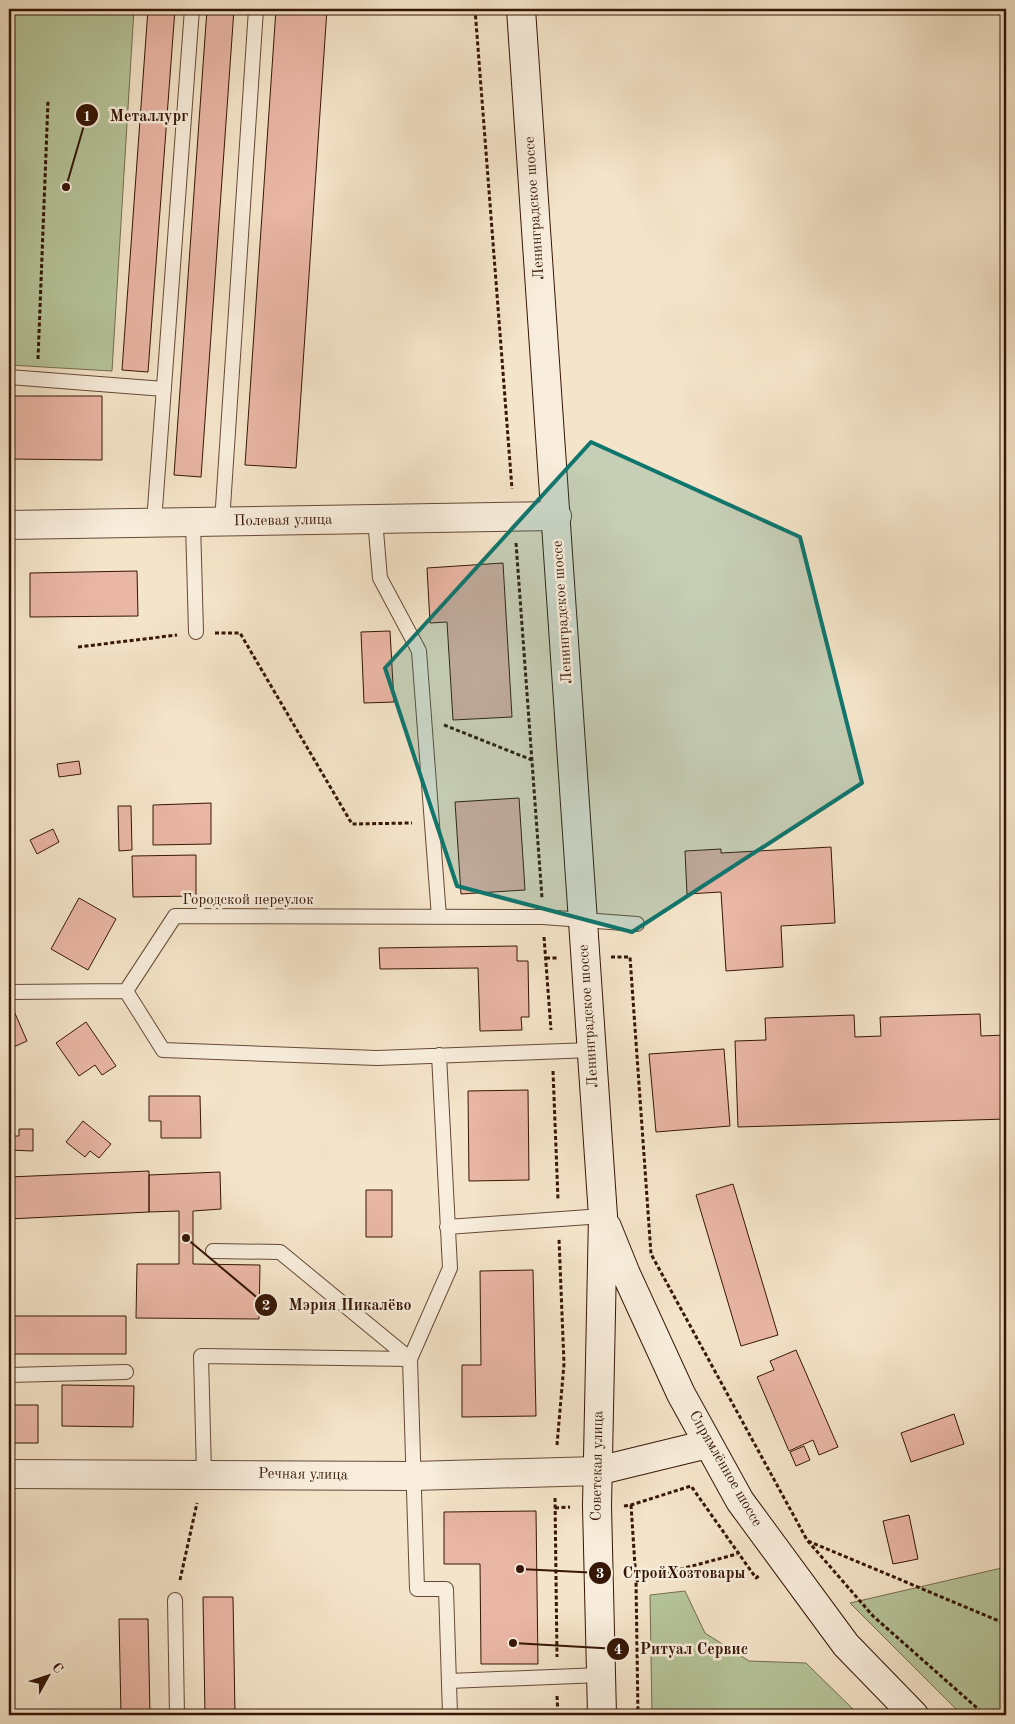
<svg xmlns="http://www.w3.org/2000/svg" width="1015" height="1724" font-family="'Old Standard TT',serif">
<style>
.green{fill:#b6c59a;stroke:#766e50}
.building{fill:#eab6a5;stroke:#361605}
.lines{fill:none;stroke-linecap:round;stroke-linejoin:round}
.lane-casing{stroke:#664a36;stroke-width:16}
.street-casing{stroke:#664a36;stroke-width:30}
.secondary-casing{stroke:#361605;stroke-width:30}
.path{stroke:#361605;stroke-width:3;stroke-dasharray:4 2.5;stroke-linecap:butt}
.lane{stroke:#f8eddc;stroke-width:14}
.street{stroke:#f8eddc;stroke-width:28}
.secondary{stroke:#f8eddc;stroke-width:28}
.marked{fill:#0f766e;fill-opacity:0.2;stroke:#0f766e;stroke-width:4;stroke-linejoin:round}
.labels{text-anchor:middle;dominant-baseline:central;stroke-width:5;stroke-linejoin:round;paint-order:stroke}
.street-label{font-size:15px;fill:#361605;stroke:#f8eddc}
.leader{fill:none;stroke:#361605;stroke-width:2}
.callout-dot{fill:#361605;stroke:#f8eddc;stroke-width:2}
.mark-label{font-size:15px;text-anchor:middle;font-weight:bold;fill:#fff}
.callout-label{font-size:16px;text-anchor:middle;font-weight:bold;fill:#361605;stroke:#f8eddc;stroke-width:5;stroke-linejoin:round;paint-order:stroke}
</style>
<rect width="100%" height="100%" fill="#f4e4c9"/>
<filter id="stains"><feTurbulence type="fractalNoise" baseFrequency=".004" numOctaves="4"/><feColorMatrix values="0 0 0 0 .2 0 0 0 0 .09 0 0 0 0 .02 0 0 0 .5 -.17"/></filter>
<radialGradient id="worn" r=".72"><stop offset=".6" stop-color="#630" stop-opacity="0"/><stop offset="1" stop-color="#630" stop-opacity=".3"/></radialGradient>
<path class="green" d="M9,9H134L112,371L9,365Z
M1006,1567V1715H962L850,1603Z
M685,1591L705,1633L749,1661L806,1663L859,1715H652L650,1595Z"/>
<path class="building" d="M148,9H175L148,372L122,370Z
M207,9H234L201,477L174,475Z
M276,9H327L296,468L245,465Z
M9,396H102V460L9,459Z
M503,563L512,717L453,720L447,622L430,623L427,568Z
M137,571L138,616L30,617V573Z
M390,631L394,702L364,703L361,632Z
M79,761L81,774L59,777L57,764Z
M519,798L525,890L461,894L455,802Z
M211,803V844L153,845V805Z
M118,806H131L132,850L119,851Z
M53,829L59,842L37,854L30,840Z
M831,847L835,923L781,926L783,967L726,971L721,892L687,894L685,851L721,849V853Z
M196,855V896L133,897L132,856Z
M79,898L116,919L88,970L51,949Z
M517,946V961H528L529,1017H521L522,1030L480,1031L478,968L380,969L379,948Z
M14,1011L27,1041L9,1049V1013Z
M980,1014L981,1036L1006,1035V1119L738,1127L735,1041L766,1040L765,1018L854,1015L855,1037L881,1036L880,1017Z
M86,1022L116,1066L102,1075L95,1065L79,1076L56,1043Z
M724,1049L730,1126L656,1132L649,1054Z
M528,1090L529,1180L469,1181L468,1091Z
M149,1096H200L201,1138H161V1121H149Z
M83,1121L111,1144L99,1158L90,1151L85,1157L66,1142Z
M19,1129H33V1151L9,1150V1136H19Z
M149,1171V1212L9,1219V1177Z
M220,1172L221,1209L193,1211V1264L260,1265L259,1319L136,1318L137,1264H179V1211L149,1212V1175Z
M733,1184L778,1335L741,1346L696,1195Z
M366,1190H392V1237H366Z
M533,1270L536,1416L462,1417V1365H481L480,1271Z
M9,1316H126V1354H9Z
M796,1350L838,1447L819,1455L813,1440L789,1451L757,1377L774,1370L770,1361Z
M62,1385L134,1386L133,1427L62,1426Z
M9,1405H38V1443H9Z
M954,1414L964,1444L911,1462L901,1433Z
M804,1446L810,1460L796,1466L790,1452Z
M536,1511L538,1664H481L480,1564H444V1512Z
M909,1515L918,1559L893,1564L883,1521Z
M203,1597H233L235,1715H205Z
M119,1619H148L150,1715H121Z
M539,1710V1715H479V1711Z"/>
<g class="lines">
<defs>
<path id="lane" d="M9,377L164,389
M375,519L380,578L419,651L439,917
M154,522L192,9
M222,522L256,9
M193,523L196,632
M126,991L175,916L543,917L637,924
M126,991L163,1050L377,1058L592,1050
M9,992L126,991
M439,1055L450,1268L410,1359L417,1589H446L450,1715
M447,1227L603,1216
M213,1251L280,1252L410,1359
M9,1375L126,1372
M204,1473L201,1356L410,1359
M175,1600L177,1715
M449,1681L601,1675"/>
<path id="street" d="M9,525L557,516
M9,1474L413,1476L597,1471"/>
<path id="secondary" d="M521,9L603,1216L597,1506L602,1715
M607,1227L626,1274L681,1394L740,1501L846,1645L914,1715
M597,1471L708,1444"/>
</defs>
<use href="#lane" class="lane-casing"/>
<use href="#street" class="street-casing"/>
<use href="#secondary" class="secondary-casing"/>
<path class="path" d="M475,9L512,489
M38,359L48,101
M516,543L542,898
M215,633H240L352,824L412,823
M78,647L177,635
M444,725L532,760
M544,937L551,1030
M611,957H630L651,1254L807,1540L873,1616L985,1715
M546,958H558
M553,1071L558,1200
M557,1445L564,1364L559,1239
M555,1498L557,1657
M631,1505L636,1581L638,1715
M624,1506L631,1505L691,1486L756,1578L760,1575
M555,1508L570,1507
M808,1541L1006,1624
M180,1580L197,1503
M636,1581L737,1554
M557,1696L558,1715"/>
<use href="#lane" class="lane"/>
<use href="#street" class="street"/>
<use href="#secondary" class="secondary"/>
</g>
<path class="marked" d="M591,442L800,537L862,783L632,932L457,886L385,668Z"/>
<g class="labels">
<g class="street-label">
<text transform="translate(535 208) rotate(-94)">Ленинградское шоссе</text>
<text transform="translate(283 521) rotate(-1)">Полевая улица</text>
<text transform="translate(563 612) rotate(-94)">Ленинградское шоссе</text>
<text x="248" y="900">Городской переулок</text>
<text transform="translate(589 1016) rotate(-94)">Ленинградское шоссе</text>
<text transform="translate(598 1466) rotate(-89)">Советская улица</text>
<text transform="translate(725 1469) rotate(60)">Спрямлённое шоссе</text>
<text transform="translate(303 1475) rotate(1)">Речная улица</text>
</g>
</g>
<path class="leader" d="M66 187L87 115M186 1238L266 1305M520 1569L600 1573M513 1643L618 1649"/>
<g class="callout-dot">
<circle cx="66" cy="187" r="5"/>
<circle cx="186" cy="1238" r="5"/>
<circle cx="520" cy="1569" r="5"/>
<circle cx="513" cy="1643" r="5"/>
<circle cx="87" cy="115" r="12"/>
<circle cx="266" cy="1305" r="12"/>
<circle cx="600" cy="1573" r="12"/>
<circle cx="618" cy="1649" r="12"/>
</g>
<g class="mark-label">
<text x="87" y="121">1</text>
<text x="266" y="1310">2</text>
<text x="600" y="1578">3</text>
<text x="618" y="1654">4</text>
</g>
<g class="callout-label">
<text x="149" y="121">Металлург</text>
<text x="350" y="1310">Мэрия Пикалёво</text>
<text x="684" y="1578">СтройХозтовары</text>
<text x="694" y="1654">Ритуал Сервис</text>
</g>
<rect width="1015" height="1724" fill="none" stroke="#f4e4c9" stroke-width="30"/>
<rect x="10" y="10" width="995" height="1704" fill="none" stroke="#361605" stroke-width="2.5"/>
<rect x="15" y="15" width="985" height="1694" fill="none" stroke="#361605"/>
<g transform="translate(48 1676) rotate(50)" stroke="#f8eddc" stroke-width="4" paint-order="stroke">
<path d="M0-4L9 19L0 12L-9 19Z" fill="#361605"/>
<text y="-8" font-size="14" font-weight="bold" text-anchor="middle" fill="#361605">С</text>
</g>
<rect width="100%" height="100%" filter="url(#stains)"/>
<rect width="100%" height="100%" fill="url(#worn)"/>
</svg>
